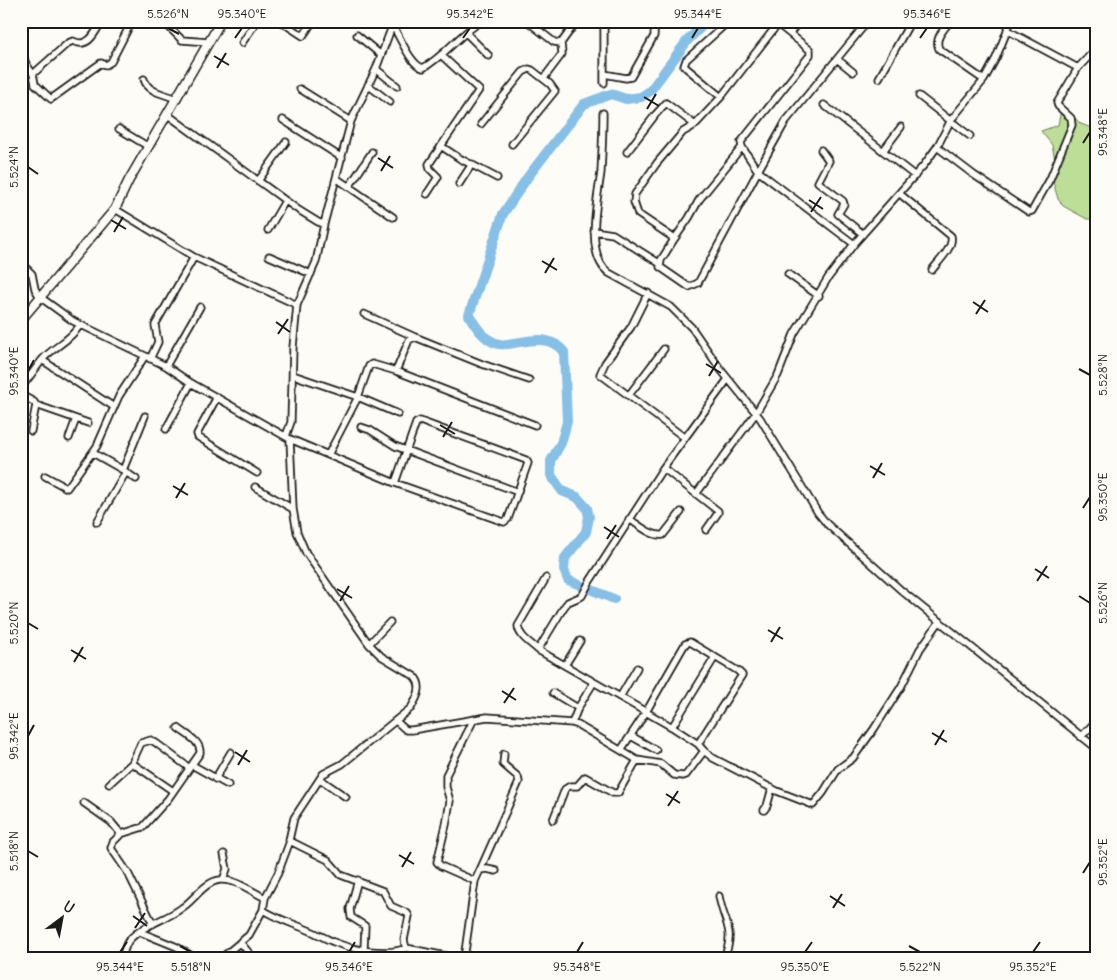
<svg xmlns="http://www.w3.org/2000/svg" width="1117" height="980" font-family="Delius,sans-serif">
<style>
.green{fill:#bdde96;stroke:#6c7d59}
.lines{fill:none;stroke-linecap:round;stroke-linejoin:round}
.river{stroke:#87c0e6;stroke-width:10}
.street-casing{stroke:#1c1c1c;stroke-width:9}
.secondary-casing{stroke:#1c1c1c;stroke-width:11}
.street{stroke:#fdfcf7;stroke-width:5.5}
.secondary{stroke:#fdfcf7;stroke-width:8}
.ticks{fill:none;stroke:#1c1c1c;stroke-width:2}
.neatline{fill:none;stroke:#1c1c1c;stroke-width:2}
.ticks-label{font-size:12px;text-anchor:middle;fill:#1c1c1c}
</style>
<rect width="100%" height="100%" fill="#fdfcf7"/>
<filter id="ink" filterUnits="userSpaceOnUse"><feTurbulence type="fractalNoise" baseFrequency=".02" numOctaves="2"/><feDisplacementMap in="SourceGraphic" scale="10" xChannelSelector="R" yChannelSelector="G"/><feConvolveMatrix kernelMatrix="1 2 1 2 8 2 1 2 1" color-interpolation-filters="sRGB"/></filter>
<g filter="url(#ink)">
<path class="green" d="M1062,105L1081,124L1094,129L1096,126V219H1087L1063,206L1058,199L1051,175L1055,160L1052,145L1041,131L1058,125Z"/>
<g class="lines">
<path class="river" d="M614,599L568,580L564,570L565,558L586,532L589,517L587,508L577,497L562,491L551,475V461L561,443L567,422L564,352C550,335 533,340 514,343C509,344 503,345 499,344C485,341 475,326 469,315L503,214L527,178L584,104L611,94L626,99L641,97L650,91L687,41L707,21"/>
<defs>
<path id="street" d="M163,21L182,40L209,42
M280,21L303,36L313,21
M527,21L554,42L561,43L577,21
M774,21L810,50V55L741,142L742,147L758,171L698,283L689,287L660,267L661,260L673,241L672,237L638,214L634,202L635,194L657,163L683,132L695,125L721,97L777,25
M950,21C944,30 934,38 939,49L984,80
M671,22L673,21
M391,23C399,34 410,65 423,68C445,56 460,33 482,21
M1007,30L1078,68L1092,53L1096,50
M466,33L489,56
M790,33L799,21
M357,35L381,55
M242,43L257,21
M21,49L26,64L33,74L35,84L51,99L101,63L106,65L111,62L132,21
M837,59L853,72
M376,69L397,86
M33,74L68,43L73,41C88,49 95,33 102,21
M604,74L626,78L631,77L654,36L655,21
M544,78L562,54L561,43
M879,78L911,21
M144,79C147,92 165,94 177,99
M604,83V21
M368,85L390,102
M300,89L351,121
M919,96L970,136
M721,97L684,66L686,60L729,21
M824,105L915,176
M603,113C603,133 602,152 601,172C598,198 584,255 609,273L671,307L692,328L721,370L760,418L818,513L827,524L902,591L1096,748
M168,115L297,209L318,222L324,224L351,121L376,69L394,21
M283,120L342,158
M481,124L523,72L529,69L532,70L550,84L555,91L512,144
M119,129L149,147
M441,146L459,158L497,178
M937,147L974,175L1029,212L1032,211L1050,179L1072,125L1071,118L1058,106L1057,103L1078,68
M821,150L829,161L818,182L843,201L844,204L838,214L863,234
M883,151L901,127
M627,152L656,114L666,103L695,125
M336,178L393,217
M258,181L286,142
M459,184L472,164
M349,187L372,152
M427,194L438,177L430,169L429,164L479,90L441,55
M900,194L951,236C954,247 939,261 932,270
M115,209L194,257L155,325L158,342L150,359
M268,230L285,201
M594,231L613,234L659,263
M673,241L689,218L699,200L742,147
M854,244L758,171L786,121L868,21
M269,256L311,274
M194,257L297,305
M21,263L32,274L35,289L40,297L73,321L166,366L191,383L290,439L293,509L297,532L306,553L369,644L381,656L414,676C424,686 417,698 411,708L342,764L323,774L294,818L289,840L292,842L328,860L341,875L383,891L391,906L407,913L409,916L404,940L406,948L461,959
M788,274L819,296
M648,293L631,327L605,363L600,374L685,438
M364,314L415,337
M42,360C54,346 69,342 80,325
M166,366L200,307
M396,371L409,340L415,337L482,364L529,380
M293,375L358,397L398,414
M728,379L663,468L590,581L582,596L568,602L564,607L538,650L672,727L698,744L704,751L713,758L777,791L813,805L823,793L838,769L853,758L874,729L901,687L920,649L940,621
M21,388L42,360L114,407
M21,395L34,402L36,405L31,431
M629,395L664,349
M217,397L197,434L198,437L257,473
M36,405L88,423
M361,427L370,430L395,446L518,492
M166,429L191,383
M286,436L291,422L293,347L297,305L316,262L324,224
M69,438L76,419
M290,439L395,483L504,522L508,519L528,463L526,460L420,421L416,423L395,483
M93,453L123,470L145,416
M328,455L358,397L369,366L372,364L396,371L535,425
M663,468L718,511V513L706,530
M124,471L136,479
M45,476L67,488L97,446L119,396L145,356
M255,487L293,509
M696,494L756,413L778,375L794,334L828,278L854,244L924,165L937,147L951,120L984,80L996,58L1011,21
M629,519C639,525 652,537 663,535L681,512
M97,522L126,472
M369,644L390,622
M538,650C531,643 519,637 518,626L546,578
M565,665L580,641
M553,693L578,708
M620,697L637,668
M474,719L446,775V787L450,801L446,825L437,862L441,866L475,881
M397,722L406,730H412L487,717L572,723L578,725L637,760L661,764L674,775L683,776L686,775L704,751
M572,723L578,708L594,682
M672,727L715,657
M631,736L656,750
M1081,737L1096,721
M621,750L646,712L685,644L690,642L738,671L742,675L698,744
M132,763L173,791
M192,765L228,785
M215,779L231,752
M320,779L346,797
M109,784L132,763L141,743L151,740L156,743L188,767
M84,803L111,822L121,834
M764,810L767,806L772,788
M553,820L565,789L570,786H577L585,777L613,793H618L637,760
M290,841L278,873L265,898L263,910C279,920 295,924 313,932C320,935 326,939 334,942C352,950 388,956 406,948
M480,870L519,782L518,777L503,764L504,754
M223,880L227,869L224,854
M358,880L350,909L351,917L365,926L364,949
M719,896C724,925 736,928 724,959
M153,924L128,873L111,848L113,842L121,834L143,827L168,799L200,753C201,741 187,735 178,728
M140,932L177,947L197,959
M240,942L254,959
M122,959C124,952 125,943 131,938C146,923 167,920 183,907C195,899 204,882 220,880C236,879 251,891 265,898
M220,959L249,935L263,910
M464,959L475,881L480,870L487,869L496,871"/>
<path id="secondary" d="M21,320L115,209L129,180L221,21"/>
</defs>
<use href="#street" class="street-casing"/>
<use href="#secondary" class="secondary-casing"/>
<use href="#street" class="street"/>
<use href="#secondary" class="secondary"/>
</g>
</g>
<path class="ticks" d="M168,28L179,34M235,38L242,28M463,38L470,28M692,38L698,28M920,38L927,28M214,56L229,65M217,68L226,53M644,97L659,106M647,109L656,94M1083,143L1090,132M378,158L393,168M28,167L38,174M381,171L390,156M809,200L823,209M811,212L821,197M111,220L126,229M114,232L123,217M542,261L557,270M545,273L554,258M973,302L988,312M976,314L985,300M276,322L290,332M278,334L288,319M706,364L721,373M1079,369L1090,375M28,371L34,360M709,376L718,361M440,425L455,434M443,437L452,422M870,466L885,475M873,478L882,463M173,486L188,495M176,498L185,483M1083,508L1090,497M604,527L619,537M607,539L616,525M1035,569L1049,578M1037,581L1047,566M337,589L352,598M1079,596L1090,603M340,601L349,586M28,623L38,629M768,630L783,639M771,642L780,627M71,650L86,659M74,662L83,647M502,691L516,700M504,703L514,688M932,733L947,742M28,736L34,725M935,745L944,730M235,752L250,762M238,765L247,750M666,794L680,803M668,806L678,791M28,851L38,857M399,855L414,864M402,867L411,852M1083,873L1090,862M830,896L845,906M833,908L842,894M133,916L147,926M135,928L145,913M180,946L191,952M909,946L920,952M120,952L127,942M349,952L355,942M577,952L583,942M805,952L812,942M1033,952L1040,942"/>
<rect width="1117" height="980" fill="none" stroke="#fdfcf7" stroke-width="55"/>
<g transform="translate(62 918) rotate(32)" stroke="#fdfcf7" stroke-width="4" paint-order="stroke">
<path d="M0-4L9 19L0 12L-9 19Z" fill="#1c1c1c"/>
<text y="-8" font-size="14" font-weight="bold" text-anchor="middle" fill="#1c1c1c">U</text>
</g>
<rect x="28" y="28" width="1062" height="924" class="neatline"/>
<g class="ticks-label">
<text x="168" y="18">5.526°N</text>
<text x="242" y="18">95.340°E</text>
<text x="470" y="18">95.342°E</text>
<text x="698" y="18">95.344°E</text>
<text x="927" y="18">95.346°E</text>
<text transform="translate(1103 132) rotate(-90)" y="4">95.348°E</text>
<text transform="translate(14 167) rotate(-90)" y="4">5.524°N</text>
<text transform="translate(14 371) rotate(-90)" y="4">95.340°E</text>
<text transform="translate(1103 375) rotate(-90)" y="4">5.528°N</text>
<text transform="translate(1103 497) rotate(-90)" y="4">95.350°E</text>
<text transform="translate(1103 603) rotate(-90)" y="4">5.526°N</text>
<text transform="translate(14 623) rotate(-90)" y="4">5.520°N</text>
<text transform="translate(14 736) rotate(-90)" y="4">95.342°E</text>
<text transform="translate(14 851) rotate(-90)" y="4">5.518°N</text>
<text transform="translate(1103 862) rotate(-90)" y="4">95.352°E</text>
<text x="120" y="971">95.344°E</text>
<text x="191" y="971">5.518°N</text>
<text x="349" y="971">95.346°E</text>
<text x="577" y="971">95.348°E</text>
<text x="805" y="971">95.350°E</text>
<text x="920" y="971">5.522°N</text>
<text x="1033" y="971">95.352°E</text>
</g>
</svg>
